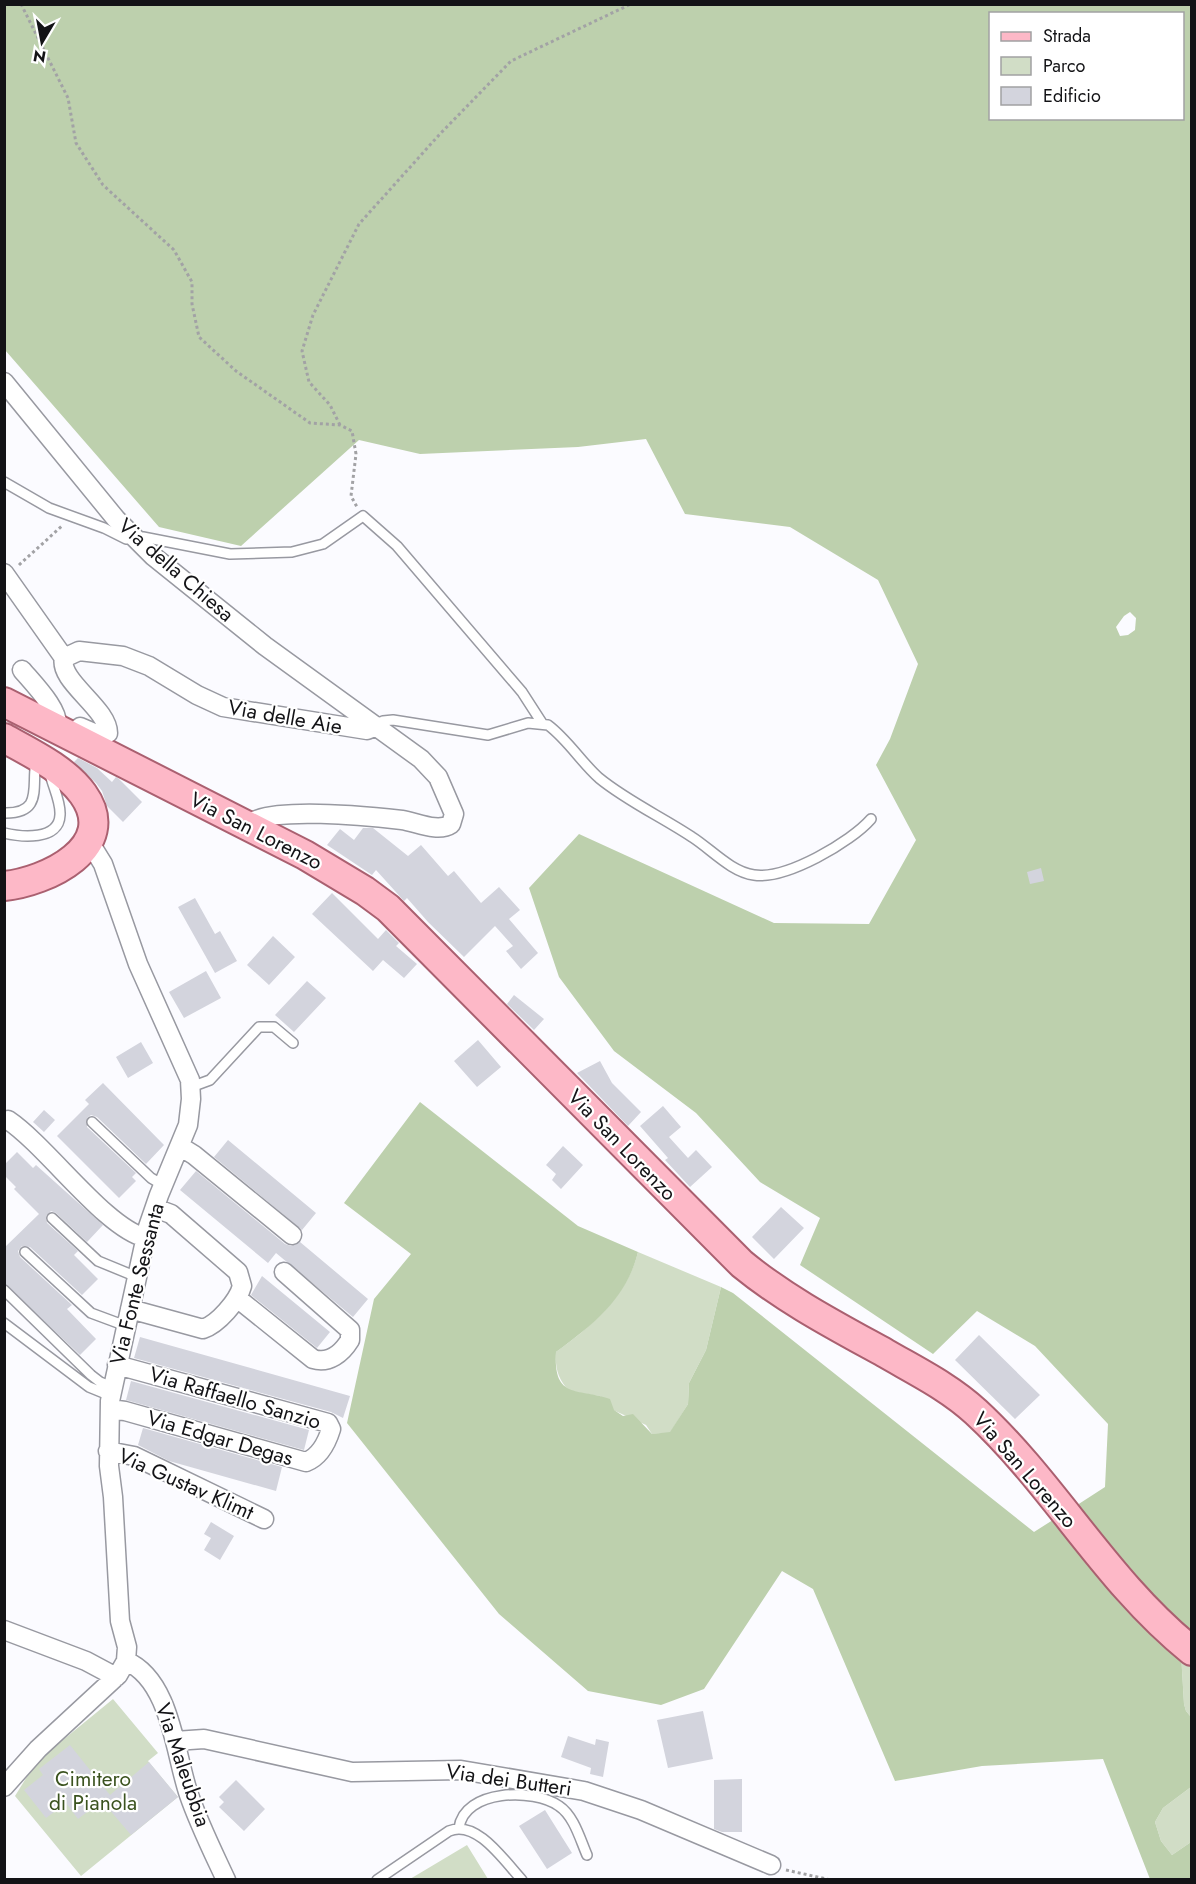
<svg xmlns="http://www.w3.org/2000/svg" width="1196" height="1884" font-family="Jost,sans-serif">
<style>
.green{fill:#d1ddc6}
.forest{fill:#bdd0ad;fill-rule:evenodd}
.building{fill:#d3d4dd}
.lines{fill:none;stroke-linecap:round;stroke-linejoin:round}
.lane-casing{stroke:#9899a1;stroke-width:12}
.street-casing{stroke:#9899a1;stroke-width:21}
.primary-casing{stroke:#aa6070;stroke-width:32}
.path{stroke:#a2a2a5;stroke-width:3;stroke-dasharray:3 3;stroke-linecap:butt}
.lane{stroke:#fff;stroke-width:9}
.street{stroke:#fff;stroke-width:18}
.primary{stroke:#fdb8c7;stroke-width:28}
.labels{text-anchor:middle;dominant-baseline:central;stroke-width:4.5;stroke-linejoin:round;paint-order:stroke}
.street-label{font-size:21px;fill:#131316;stroke:#fff}
.park-label{font-size:21px;fill:#3b531f;stroke:#fff}
</style>
<rect width="100%" height="100%" fill="#fbfbff"/>
<path class="green" d="M638,1252L721,1287L706,1350L689,1383L688,1404L670,1433L652,1434L646,1425L613,1410L600,1396L570,1392C558,1379 555,1369 556,1352C592,1326 627,1296 638,1252Z
M1181,1653L1191,1662V1717L1186,1711L1184,1704Z
M113,1699L158,1753L148,1761L178,1797L81,1876L15,1796L36,1762Z
M1191,1787V1842L1172,1855L1161,1841L1155,1822L1163,1808Z
M467,1845L488,1879H410Z"/>
<path class="forest" d="M4,5H1191V1641L1071,1509L1105,1487L1108,1424L1035,1346L977,1311L933,1354L800,1265L820,1218L760,1182L696,1113L614,1051L559,977L529,888L579,834L774,923L869,924L916,840L876,765L890,739L918,664L878,580L790,527L685,514L646,439L578,447L420,454L359,440L241,546L159,527L5,350ZM990,14H1182V118H990ZM1130,612L1136,618L1135,630L1128,635L1120,636L1116,627L1124,616Z
M420,1102L578,1226L638,1252C627,1298 593,1325 556,1352C553,1400 578,1388 610,1399L614,1410L623,1416L633,1414L652,1434L670,1432L688,1404L689,1383L706,1350L721,1287L733,1293L1034,1532L1056,1518L1181,1653L1184,1704L1186,1711L1191,1717V1787L1163,1808L1155,1822L1161,1841L1172,1855L1191,1842V1879H1150L1103,1759L982,1766L895,1781L813,1589L782,1571L704,1689L661,1705L588,1691L499,1614L347,1423L374,1299L411,1254L344,1203Z"/>
<path class="building" d="M78,758L97,768L112,782L116,777L119,779L142,802L123,822L107,806L102,791L96,783L74,762Z
M363,828H373L408,856L421,845L448,876L454,871L481,903L499,887L520,910L509,919L538,953L521,969L506,951L513,946L495,926L464,957L428,922L407,898L404,901L376,870L372,875L327,845L340,829L354,840Z
M1041,868L1044,881L1030,884L1027,872Z
M332,893L378,939L386,930L399,943L396,946L417,964L404,978L383,960L373,971L312,914Z
M195,898L215,934L220,931L237,961L215,973L178,907Z
M273,936L295,957L269,985L247,965Z
M206,971L221,998L184,1018L169,992Z
M307,981L326,998L294,1032L275,1015Z
M514,995L544,1019L534,1030L507,1004Z
M478,1040L501,1067L477,1087L454,1061Z
M141,1042L153,1063L128,1078L116,1057Z
M600,1061L612,1083L641,1112L628,1126L577,1073Z
M103,1083L164,1145L146,1164L97,1117L91,1115L87,1118V1127L136,1173L132,1177L136,1181L119,1198L57,1136L89,1104L85,1100Z
M663,1106L681,1127L669,1137L688,1158L696,1150L712,1167L690,1187L665,1160L668,1158L640,1126Z
M44,1110L55,1120L44,1132L33,1122Z
M228,1140L316,1213L302,1230L214,1157Z
M563,1146L583,1165L561,1189L552,1180L556,1174L546,1165Z
M17,1152L33,1168L36,1165L103,1225L87,1242L56,1213L51,1211L46,1216L47,1223L78,1251L74,1255L98,1279L82,1295L30,1247L22,1246L18,1251L20,1257L72,1305L67,1309L96,1339L80,1355L4,1283V1248L39,1214L14,1189L16,1187L4,1175V1165Z
M196,1171L285,1244L291,1246L300,1242L368,1299L353,1317L276,1253L268,1263L180,1190Z
M781,1207L804,1228L774,1259L752,1237Z
M262,1276L330,1332L317,1348L251,1295Z
M979,1335L1040,1395L1015,1419L955,1360Z
M140,1337L350,1396L343,1418L331,1412L134,1358Z
M131,1381L309,1430L304,1450L126,1400Z
M143,1428L282,1467L276,1491L169,1461L138,1445Z
M211,1522L234,1536L220,1560L204,1550L211,1538L204,1534Z
M703,1711L713,1759L668,1768L657,1720Z
M568,1736L595,1745L596,1739L609,1742L603,1777L590,1774L591,1768L561,1757Z
M70,1745L110,1795L149,1762L178,1797L131,1835L102,1801L109,1795L78,1819L66,1803L46,1818L24,1790L43,1775L39,1769Z
M742,1779V1832H722L714,1829V1780Z
M236,1780L265,1809L244,1831L219,1807L224,1802L219,1797Z
M545,1810L572,1853L547,1869L519,1826Z"/>
<g class="lines">
<defs>
<path id="lane" d="M4,482L49,508L104,528L126,539L143,537L230,554L292,552L323,544L363,516L397,546L522,692L542,723
M377,726L383,721L393,720L488,735L528,723L548,725C568,740 581,762 599,778C627,801 662,817 692,837C711,849 731,872 754,875C786,880 851,842 871,819
M4,813C44,814 31,786 36,761
M4,833C21,837 59,841 60,815C61,802 53,787 50,774
M191,1087L210,1080L259,1027H274L293,1043
M92,1122L151,1178L163,1185
M52,1218L98,1261L137,1277
M25,1252L91,1313L126,1326
M4,1290L91,1375L100,1382L113,1387
M4,1323L89,1387L111,1396
M459,1828C464,1789 534,1788 559,1806C574,1816 580,1839 587,1855
M377,1880L449,1831C477,1819 505,1862 522,1880"/>
<path id="street" d="M4,382L116,519L153,556L265,646L421,759L438,777L454,814L451,824C438,833 416,822 402,820C375,817 264,805 248,825
M4,573L64,658
M22,670C32,682 63,713 56,728
M80,727L101,736L108,733C108,708 58,681 64,658L79,651L123,656L149,666L197,695L223,707L367,730L377,726
M8,1120C48,1147 105,1228 146,1238
M181,1147L194,1155L292,1235
M237,1298L313,1359C329,1364 342,1353 350,1340V1330L284,1272
M130,1309L203,1329C218,1324 238,1301 242,1286L238,1272L171,1214L155,1208
M110,1409L125,1411L306,1462C319,1457 327,1442 331,1429L328,1423L117,1365
M108,1451L134,1456L264,1519
M4,1630L86,1661L116,1677
M126,1661C171,1680 175,1755 189,1795C199,1824 213,1852 226,1880
M175,1741L204,1739L352,1772L461,1770L584,1791L641,1810L771,1865
M4,1787L38,1749L118,1675L126,1661L127,1647L120,1621L113,1497L109,1466L110,1401L148,1227L159,1195L188,1125L191,1099L190,1080L138,964L103,864L95,851L85,845"/>
<path id="primary" d="M4,702L305,855L365,891L388,908L742,1264C786,1300 836,1326 885,1353C916,1371 949,1387 976,1412C1055,1485 1106,1582 1192,1651
M4,738C31,753 65,769 83,794C121,847 46,882 4,886"/>
</defs>
<use href="#lane" class="lane-casing"/>
<use href="#street" class="street-casing"/>
<use href="#primary" class="primary-casing"/>
<path class="path" d="M21,4L68,98L76,143L103,185L174,250L192,282V304L199,337L236,371L310,423L340,425L352,431L356,454L351,496L357,507
M340,425L330,405L309,382L302,351L313,315L359,224L439,135L511,61L631,4
M19,565L63,525
M786,1870L831,1880"/>
<use href="#lane" class="lane"/>
<use href="#street" class="street"/>
<use href="#primary" class="primary"/>
</g>
<g class="labels">
<g class="street-label">
<text transform="translate(176 570) rotate(41)">Via della Chiesa</text>
<text transform="translate(285 717) rotate(10)">Via delle Aie</text>
<text transform="translate(256 831) rotate(27)">Via San Lorenzo</text>
<text transform="translate(622 1145) rotate(46)">Via San Lorenzo</text>
<text transform="translate(137 1284) rotate(-76)">Via Fonte Sessanta</text>
<text transform="translate(235 1398) rotate(16)">Via Raffaello Sanzio</text>
<text transform="translate(220 1438) rotate(16)">Via Edgar Degas</text>
<text transform="translate(1025 1470) rotate(49)">Via San Lorenzo</text>
<text transform="translate(186 1484) rotate(24)">Via Gustav Klimt</text>
<text transform="translate(183 1765) rotate(71)">Via Maleubbia</text>
<text transform="translate(509 1780) rotate(8)">Via dei Butteri</text>
</g>
<g class="park-label">
<text x="93" y="1779">Cimitero<tspan x="93" dy="24">di Pianola</tspan></text>
</g>
</g>
<rect width="1196" height="1884" fill="none" stroke="#131316" stroke-width="12"/>
<rect x="989" y="12" width="195" height="108" fill="#ffffff" stroke="#a1a1a2" stroke-width="1.5"/>
<rect x="1001" y="32" width="30" height="9" fill="#fdb8c7" stroke="#a1a1a2" stroke-width="1.5"/>
<text x="1043" y="42" font-size="18" fill="#131316">Strada</text>
<rect x="1001" y="57" width="30" height="18" fill="#d1ddc6" stroke="#a1a1a2" stroke-width="1.5"/>
<text x="1043" y="72" font-size="18" fill="#131316">Parco</text>
<rect x="1001" y="87" width="30" height="18" fill="#d3d4dd" stroke="#a1a1a2" stroke-width="1.5"/>
<text x="1043" y="102" font-size="18" fill="#131316">Edificio</text>
<g transform="translate(42 42) rotate(190)" stroke="#ffffff" stroke-width="4.5" paint-order="stroke">
<path d="M0-4.5L10 22L0 15L-10 22Z" fill="#131316"/>
<text y="-9" font-size="16" font-weight="bold" text-anchor="middle" fill="#131316">N</text>
</g>
</svg>
